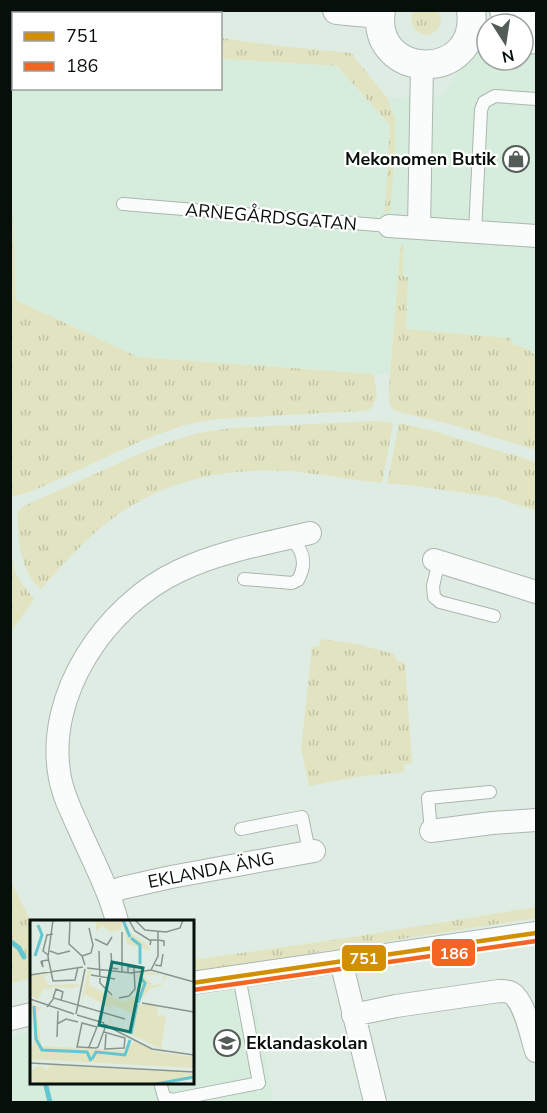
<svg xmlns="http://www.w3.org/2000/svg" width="547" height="1113" font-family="'Nunito Sans',sans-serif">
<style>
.built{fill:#d6eddd}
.grass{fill:url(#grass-tufts)}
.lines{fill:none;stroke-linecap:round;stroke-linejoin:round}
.stream{stroke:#64c6d1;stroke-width:5}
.service-casing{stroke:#abb6af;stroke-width:14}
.minor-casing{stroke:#abb6af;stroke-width:24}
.tertiary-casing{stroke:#abb6af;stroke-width:30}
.service{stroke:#fafcfb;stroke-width:12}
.minor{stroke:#fafcfb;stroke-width:22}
.tertiary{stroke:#fafcfb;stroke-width:28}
.bus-1-casing{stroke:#fff;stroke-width:9}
.bus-2-casing{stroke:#fff;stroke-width:9}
.bus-1{stroke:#d38f02;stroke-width:4.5}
.bus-2{stroke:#f26522;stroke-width:4.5}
.labels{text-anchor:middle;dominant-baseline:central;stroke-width:4.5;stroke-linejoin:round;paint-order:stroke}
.poi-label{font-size:18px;font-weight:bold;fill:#070f0a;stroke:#fff;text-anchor:end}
.street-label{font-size:18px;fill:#070f0a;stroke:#fff}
.inset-river{fill:none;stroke:#64c6d1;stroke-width:3}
.inset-road{fill:none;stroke:#89948c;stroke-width:1.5}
.view{fill:#0f766e;fill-opacity:0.15;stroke:#0f766e;stroke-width:3}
.inset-edge{fill:none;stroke:#070f0a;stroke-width:3}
.line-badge{stroke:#fff;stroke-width:2}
.badge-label{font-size:16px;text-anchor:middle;font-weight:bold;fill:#fff}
</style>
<defs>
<pattern id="grass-tufts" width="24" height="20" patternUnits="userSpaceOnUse" patternTransform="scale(1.5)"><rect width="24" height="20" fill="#e2e4c1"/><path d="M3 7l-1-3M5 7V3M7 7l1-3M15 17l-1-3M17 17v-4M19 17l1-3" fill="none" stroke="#c0c2a4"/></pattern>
</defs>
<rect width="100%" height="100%" fill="#dfece3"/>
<path class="built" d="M10,20H13L14,88H220L221,58L248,61L336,66L390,125L385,212L395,118L387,98L443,96L469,54L487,51V60H523V44L536,43V356L526,348L511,344L510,338L405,329L408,277L403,276V244L400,251L390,374H374L138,357L16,300L11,168Z
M246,988L252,992L274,1102H11L10,1037L31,1032L32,1082H192V997Z"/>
<path class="grass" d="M414,10L438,11C444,22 440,31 428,35C414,34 407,23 414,10Z
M221,38L279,46L351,53L387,98L395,118V153L390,210L385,213L390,125L337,66L224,59L221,58Z
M11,168L16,300L138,357L374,374L377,395L372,408L365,411L321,413L218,419L184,425L143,440L33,491L16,496H11Z
M403,242V276L408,277L406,329L511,338V344L526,348L536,356V450L453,425L395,411C387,405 389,397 389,387L400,251Z
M374,421L390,422L393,424L382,483C362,481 342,478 323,475C311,474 298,471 286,471C227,468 170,479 120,513C90,533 65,562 41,589C19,570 19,540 17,513L22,507L141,453L175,440L198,433L233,428Z
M399,423L430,430L536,462V511L495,497L400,484H387Z
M10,543C12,553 12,564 16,573C20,583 28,591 34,599L11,632Z
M321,639L357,644L394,654L397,661L405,663L412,763L404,764V772L356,777L309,786L301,749L312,647L319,646Z
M10,879L31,922V978L11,983Z
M536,907V918L192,972V960L340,939Z"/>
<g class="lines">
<path class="stream" d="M10,941L19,948L24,957
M45,1082L50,1102"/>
<defs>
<path id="service" d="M123,204L389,226
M475,232L481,110L484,102L495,96L536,99
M439,561L433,586L434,597L440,602L494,616
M244,579L292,583L298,580C307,564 304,550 290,538
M241,829L302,817L309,851
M431,831L428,798L490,792
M160,1082L164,1097L172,1100L259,1083L239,976"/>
<path id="minor" d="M389,226L536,236
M419,228L422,65
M434,560L536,592
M431,831L492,823L536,820
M109,893L122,888L171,877L314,851
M117,921C108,887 91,857 77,824C70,809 63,794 60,778C44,695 106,605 179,571C218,552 268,543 310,533
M341,961L375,1102
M192,983L536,933
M353,1015L396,1006L499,991C505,991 510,991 514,995C526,1007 531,1035 536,1051
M10,1019L32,1014"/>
<path id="tertiary" d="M337,10L380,14
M381,10C369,81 481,84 471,10
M504,10L536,13
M523,40L536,39"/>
</defs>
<use href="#service" class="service-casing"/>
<use href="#minor" class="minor-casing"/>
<use href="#tertiary" class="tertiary-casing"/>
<use href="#service" class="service"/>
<use href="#minor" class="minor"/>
<use href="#tertiary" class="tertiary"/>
<defs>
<path id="bus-1" d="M192,983L536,933"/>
<path id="bus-2" d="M193,990L536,941"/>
</defs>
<use href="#bus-1" class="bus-1-casing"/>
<use href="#bus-2" class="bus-2-casing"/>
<use href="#bus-1" class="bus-1"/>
<use href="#bus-2" class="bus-2"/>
</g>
<defs>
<symbol id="shop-ring" viewBox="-11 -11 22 22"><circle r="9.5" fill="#fff" stroke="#535c56" stroke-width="1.5"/><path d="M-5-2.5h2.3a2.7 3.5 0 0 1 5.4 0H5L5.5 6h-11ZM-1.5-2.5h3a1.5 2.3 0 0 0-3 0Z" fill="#535c56"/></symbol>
<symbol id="school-ring" viewBox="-11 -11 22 22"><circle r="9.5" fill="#fff" stroke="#535c56" stroke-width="1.5"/><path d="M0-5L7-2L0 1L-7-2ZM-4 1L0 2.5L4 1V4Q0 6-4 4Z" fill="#535c56"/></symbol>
</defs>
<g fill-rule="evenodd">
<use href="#shop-ring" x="501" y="144" width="30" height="30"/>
<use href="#school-ring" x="212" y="1028" width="30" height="30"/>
</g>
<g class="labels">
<g class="poi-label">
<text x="496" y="159">Mekonomen Butik</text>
<text x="246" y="1043" text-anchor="start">Eklandaskolan</text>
</g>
<g class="street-label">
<text transform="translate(271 217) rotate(5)">ARNEGÅRDSGATAN</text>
<text transform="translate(211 870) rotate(-11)">EKLANDA ÄNG</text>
</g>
</g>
<g transform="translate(30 920)">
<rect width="164" height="164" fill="#dfece3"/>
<path d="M92,0L99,12L118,25L119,31L112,28V24L109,27L97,24ZM58,50H61L59,65L93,82L109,73V57L105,56L107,54L121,52L130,55H113L124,66L134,62L132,55L136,57L132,65L120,69L107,84L128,86L127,95L136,96L131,129L80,104L79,100L80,95L81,104L99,112L102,95L96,90L82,85L80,93V88L55,74L51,85ZM20,54L13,57L19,65L52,64L43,68L21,67L23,77L20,68L13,69L8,80L0,75L2,56ZM0,83L12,88L7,92L11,126L69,129L70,126V129L96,131L104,121L124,131L163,137V148L0,139L5,114ZM19,145L163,153V159L123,164H15Z" fill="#e2e4c1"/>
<path d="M59,0H92L91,10L81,12L72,6L66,11V3ZM1 155a9 9 0 1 1 18 0a9 9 0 1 1-18 0Z" fill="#e2e4c1"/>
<path class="inset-river" d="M93,0L100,17M101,18L110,25V44M5,36L12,15L8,5M108,83L115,63L110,57M4,86L6,119L12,130L57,132L61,141M101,114L107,84M62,139L66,132L95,135L100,120M126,164L164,157"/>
<path class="inset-road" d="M23,0L18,37L23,61L45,60L48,47M99,0L105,11L121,21M105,0L115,10L136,12L150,8L153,0M40,2L39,24L52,36L55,45M92,12V53M65,19L77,25L82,17M120,25L121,20H128L134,21V26M20,31L28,34L40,31M69,31L70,63L82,75M81,33L82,48L88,49M18,35L13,31L17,15L23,14M52,36L61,33L63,25L59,8M12,41L13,47L11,42L12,41L18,40M125,45L131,46L133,34M57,48L101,53L121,50M121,50L164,62M121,50L128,36V12M0,55L53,47M61,55L85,59M23,78L26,69L33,72L31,80M89,78L99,76L105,69L104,47H98V53M0,79L44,94M112,83L164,92M17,87L24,78L95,99M46,94L55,49M47,95L74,103M27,104L36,99L48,102M78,106L73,104L122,129L164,135M74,112L95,118L94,128L75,129L76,114M27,117L28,91M59,127L67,107L52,103L47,127H49L66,128L68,127L75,108M0,143L164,152"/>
<path class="view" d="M82,42L113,48L100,112L69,105Z"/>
<rect width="164" height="164" class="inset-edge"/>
</g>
<g class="line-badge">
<rect x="431" y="938" width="45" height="29" rx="6" fill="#f26522"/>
<rect x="341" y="944" width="46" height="28" rx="6" fill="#d38f02"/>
</g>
<g class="badge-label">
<text x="454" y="959">186</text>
<text x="364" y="964">751</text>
</g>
<rect width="547" height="1113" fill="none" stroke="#070f0a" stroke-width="24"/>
<rect x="12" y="12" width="210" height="78" fill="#ffffff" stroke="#9c9f9d" stroke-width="1.5"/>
<rect x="24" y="32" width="30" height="9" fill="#d38f02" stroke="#9c9f9d" stroke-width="1.5"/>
<text x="66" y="42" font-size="18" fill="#070f0a">751</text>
<rect x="24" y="62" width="30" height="9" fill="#f26522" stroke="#9c9f9d" stroke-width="1.5"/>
<text x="66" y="72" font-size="18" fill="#070f0a">186</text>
<g transform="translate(505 42) rotate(168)"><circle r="28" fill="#ffffff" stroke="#9c9f9d" stroke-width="1.5"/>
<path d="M0-4.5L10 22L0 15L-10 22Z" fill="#535c56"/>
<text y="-9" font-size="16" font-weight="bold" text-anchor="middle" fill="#070f0a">N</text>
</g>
</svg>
